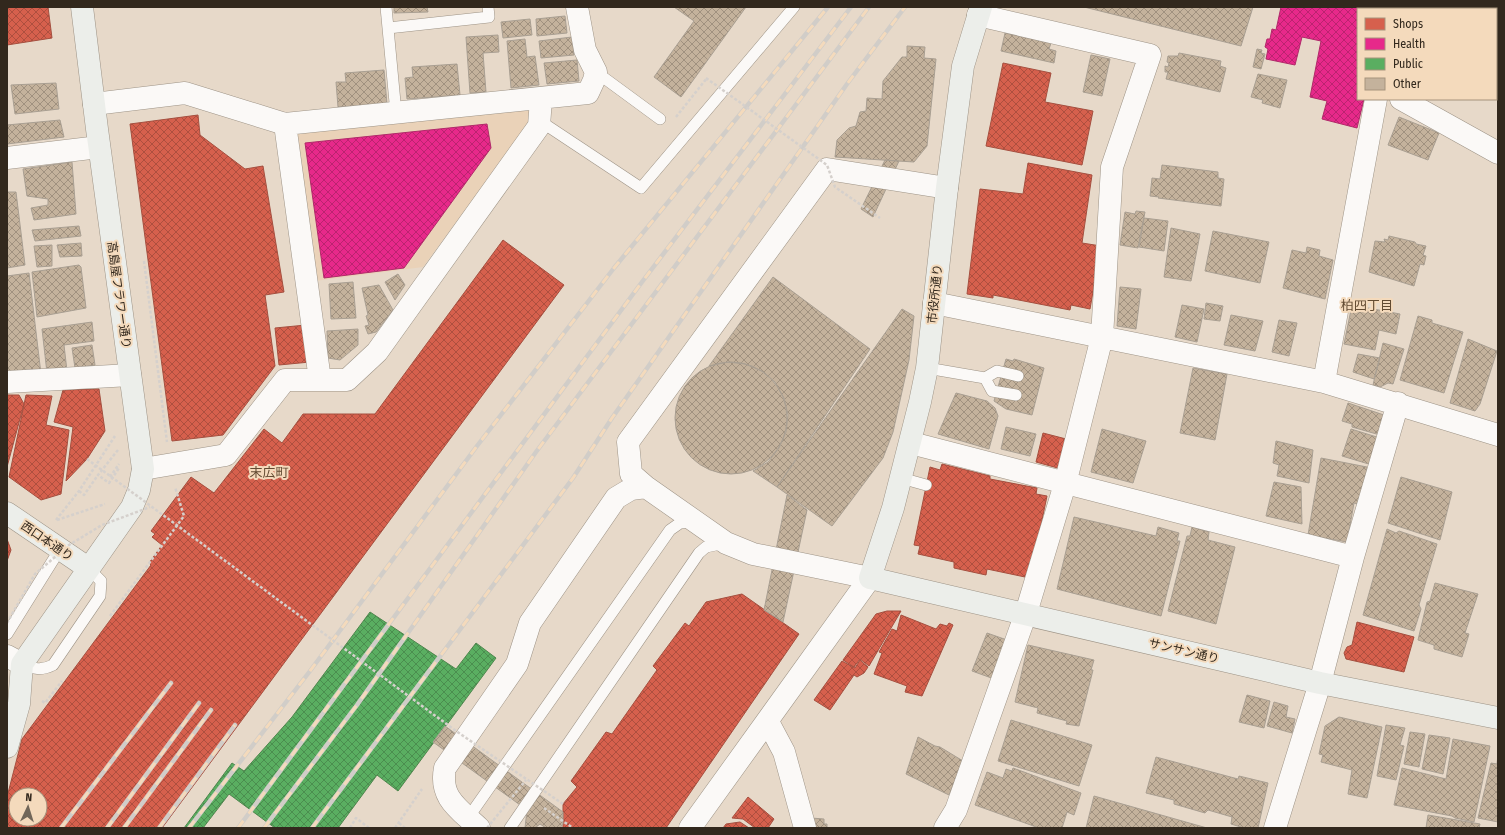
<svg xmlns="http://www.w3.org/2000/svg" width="1505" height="835" font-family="'Fira Sans Condensed','Noto Sans JP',sans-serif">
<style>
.built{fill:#ead2b8}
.shops{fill:url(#shops-cross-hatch);stroke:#a54f3f;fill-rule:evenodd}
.health{fill:url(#health-cross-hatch);stroke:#b12969}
.public{fill:url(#public-cross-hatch);stroke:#4e864d}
.building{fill:url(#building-cross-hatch);stroke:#a99f92}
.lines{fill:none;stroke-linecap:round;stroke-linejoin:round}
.lane-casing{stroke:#9d9386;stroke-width:12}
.street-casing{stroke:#9d9386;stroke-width:23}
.secondary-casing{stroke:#9d9386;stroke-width:23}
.path{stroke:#d5d0cc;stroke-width:2.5;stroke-dasharray:3 2;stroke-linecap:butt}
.lane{stroke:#fbf9f7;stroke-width:11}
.street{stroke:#fbf9f7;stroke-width:22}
.secondary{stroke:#eceeea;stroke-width:22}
.rail-casing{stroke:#d1cdc8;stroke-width:4.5}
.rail{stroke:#f4dabc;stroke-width:3;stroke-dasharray:9;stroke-linecap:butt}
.path-bridge{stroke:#d5d0cc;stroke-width:2.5;stroke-dasharray:3 2;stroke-linecap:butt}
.labels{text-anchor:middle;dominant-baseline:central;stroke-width:4;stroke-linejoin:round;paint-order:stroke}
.street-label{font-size:12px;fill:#32281d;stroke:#f4dabc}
.neighbourhood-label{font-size:13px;fill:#624b32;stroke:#f4dabc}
</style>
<defs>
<pattern id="shops-cross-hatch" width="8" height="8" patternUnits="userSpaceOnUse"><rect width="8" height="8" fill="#d6604d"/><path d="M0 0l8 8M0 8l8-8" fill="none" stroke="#ae4f3f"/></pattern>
<pattern id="health-cross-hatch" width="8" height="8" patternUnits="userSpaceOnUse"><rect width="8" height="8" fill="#e7298a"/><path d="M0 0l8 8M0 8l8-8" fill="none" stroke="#bc2370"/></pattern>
<pattern id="public-cross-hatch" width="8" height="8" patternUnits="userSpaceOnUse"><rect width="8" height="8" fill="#5aae61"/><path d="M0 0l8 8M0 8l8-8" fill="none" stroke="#4b8e4f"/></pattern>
<pattern id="building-cross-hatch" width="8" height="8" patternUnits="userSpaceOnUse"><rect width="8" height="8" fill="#c4b29c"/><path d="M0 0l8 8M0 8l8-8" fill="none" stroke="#a0917f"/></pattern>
</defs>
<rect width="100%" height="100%" fill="#e7d9c9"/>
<path class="built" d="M529,106L535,115L423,267L315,281L293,131Z"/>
<path class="shops" d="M7,7H48L52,38L7,45Z
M1475,7H1498V27L1496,26V9H1474Z
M1003,63L1051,73L1045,102L1093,111L1082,165L986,146Z
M198,115L200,135L245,169L263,166L284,292L265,295L275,366L223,435L172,441L130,124Z
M1028,163L1092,175L1082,243L1101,246L1090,309L1071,305L1070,310L993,295V298L967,294L980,189L1023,194Z
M503,240L564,285L162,828H7V797L22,739L151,565L149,563L162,545L152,537L155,534L151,531L191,477L214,493L264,429L282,443L303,414H375ZM16,795H40V819H16Z
M306,325L310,362L279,365L275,328Z
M99,389L105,431L87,459L66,481L73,427L54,422L63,390Z
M7,395H19L24,404L7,467Z
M26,395L52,396L46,425L69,430L61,494L41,500L9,477Z
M1043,433L1070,440L1065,470L1036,462Z
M942,464L990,476V479L1037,488L1036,494L1047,496L1031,573L1025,577L987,569L986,575L954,568V562L918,554L920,546L914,545L930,467L940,470Z
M7,539L11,550L7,561Z
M742,594L799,634L666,828H563V804L577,787L571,781L606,732L612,734L657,670L653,666L685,623L689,626L706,602Z
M887,611H901L869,666L860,659L854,667L843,660L876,614Z
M901,615L936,629L940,624L947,626L949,623L953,625L922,696L905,692L907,686L874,674L882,653L879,652L892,629L897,631Z
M1357,622L1414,637L1404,672L1346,659L1344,653L1347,647L1352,645Z
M860,660L868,667L864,673L857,677L854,675L830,710L814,700L842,661L855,668Z
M748,797L774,819L768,828H755L743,819L732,818Z
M740,822L749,828H723L726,824Z"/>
<path class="health" d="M1281,7H1359L1368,9H1358V99H1364L1357,128L1322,119L1327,101L1310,97L1321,41L1302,37L1295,65L1266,59L1268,49L1265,47L1267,39H1270L1272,29L1276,30Z
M487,124L491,148L404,268L324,278L305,143Z"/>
<path class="public" d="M370,612L456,669L476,643L496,658L398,791L377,775L338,828H275L229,794L203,828H184L232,763L244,771L292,717Z"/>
<path class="building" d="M394,7H427L428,12L394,13Z
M674,7H746L681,97L654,77L694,21Z
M1084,7H1253L1241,46Z
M565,16L567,33L537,36L536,19Z
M530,19L532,35L503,38L501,22Z
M1496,27L1498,28L1497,41L1496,40Z
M1005,33L1051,43L1049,49L1056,51L1054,63L1001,51Z
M498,35L499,52L483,53L486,92L470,93L466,37Z
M572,37L574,55L541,58L539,41Z
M525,39L527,57L535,56L539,85L511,88L507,41Z
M907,46L925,47L924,58L936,59L927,146L914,162L835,157L837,140L849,128L856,126L860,112L866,111L867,98L882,99L883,81L902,57H907Z
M1257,49L1262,50L1261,53L1265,54L1261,69L1253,67Z
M1179,53L1221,61L1220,66L1226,68L1220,92L1166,79L1168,72H1165V66L1168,67L1169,63L1167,62L1168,56H1178Z
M1091,55L1110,59L1102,96L1083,92Z
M577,60L579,81L547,84L544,63Z
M457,64L460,95L407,99L405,78L413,77L412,67Z
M384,70L387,104L338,107L336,82H346L345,73Z
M1258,74L1287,80L1280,108L1262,103L1263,100L1251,97Z
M56,83L59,109L15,114L11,85Z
M1399,117L1439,133L1428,160L1388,145Z
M60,120L64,137L7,144V125Z
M885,160L899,161L873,217L861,209Z
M72,162L76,214L34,220L31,208L48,205V199L27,196L23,169Z
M1162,165L1218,172V178L1224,179L1221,206L1158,198L1159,197L1150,196L1152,178L1160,179Z
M7,192H16L25,265L7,268Z
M1136,211L1145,212L1138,248L1120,245L1125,212L1135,214Z
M1144,218L1168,221L1164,251L1139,247Z
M79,226L81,236L35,241L32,230Z
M1171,228L1200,234L1191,281L1164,277Z
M1213,231L1269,242L1260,283L1205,271Z
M1389,236L1415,242L1416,244L1426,246L1423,255L1426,256L1424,265L1420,264L1414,286L1369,272L1375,241L1385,242L1384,239L1388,240Z
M81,243L82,256L60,257L57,245Z
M52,245V266L37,267L34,246Z
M1307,247L1320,250L1319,256L1333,260L1325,299L1283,288L1292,250L1306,253Z
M79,265L81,267L86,308L37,317L32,272Z
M29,273L41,374L7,375V276Z
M398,274L405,285L395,300L385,282Z
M773,277L870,349L777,487L753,471L768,462L779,448L786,432L788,415L784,398L775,382L762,371L745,364L728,362L709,366Z
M353,282L356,318L331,319L329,284Z
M379,285L393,310L376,332L368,334L365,326L369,325L366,316L368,315L362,288Z
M1120,287L1141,289L1136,329L1117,326Z
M1206,303L1223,306L1220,321L1204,319Z
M1182,305L1204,309L1197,342L1175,337Z
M1352,305L1400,314L1396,334L1379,330L1375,350L1344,344Z
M902,309L914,316L909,360L893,432L883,458L832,526L777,487Z
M1231,315L1263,321L1255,351L1224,345Z
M1418,316L1432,320V323L1463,332L1444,393L1400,380Z
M1279,320L1297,323L1289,356L1272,352Z
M92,322L94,341L64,345L67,371L47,373L42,329Z
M358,329V345L340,360L328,358L327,331Z
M1468,339L1497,351L1480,404L1475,411L1450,403Z
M1383,343L1404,349L1393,384L1388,383L1380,387L1373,385Z
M92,345L95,365L75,368L72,348Z
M1358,354L1380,358L1374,379L1353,372Z
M1006,359L1013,361L1014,359L1044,368L1032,415L1006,409L994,401Z
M675 418a56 56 0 1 1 112 0a56 56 0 1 1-112 0Z
M1193,368L1227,374L1215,440L1180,433Z
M956,393L987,401L995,408L998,416L989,449L938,434Z
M1348,403L1387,416L1380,435L1352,427V424L1342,421Z
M1006,427L1036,434L1030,456L1001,449Z
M1102,429L1146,441L1133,483L1091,472Z
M1351,429L1380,438L1372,465L1342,456Z
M1276,441L1313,450L1309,483L1277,476L1279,465L1273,463Z
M1321,458L1367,467L1362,505L1354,503L1347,542L1308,535Z
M1401,477L1452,492L1440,540L1388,523Z
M1274,482L1301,487L1302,524L1266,516Z
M787,495L807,510L783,622L764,610Z
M1074,517L1156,536L1158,527L1179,533L1177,541H1180L1161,616L1057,589Z
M1192,527L1209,532L1208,540L1235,547L1216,624L1168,611L1187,536H1190Z
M1387,529L1396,533L1399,531L1437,544L1419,605L1421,609L1414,631L1363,615Z
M1435,583L1478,594L1465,633L1469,634L1462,657L1434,649V645L1418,640L1427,602L1430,601Z
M987,633L1010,641L997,680L972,671Z
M1028,645L1094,660L1091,670H1093L1079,726L1066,724L1067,721L1037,713L1038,708L1015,702Z
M1247,695L1270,701L1264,728L1239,722Z
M1274,702L1288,706L1286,717L1295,719L1292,733L1267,726Z
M1339,717L1382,727L1367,798L1348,794L1352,770L1321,762L1323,755L1319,754L1325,726Z
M1011,720L1092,745L1079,786L998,761Z
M1386,725L1405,728L1400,745L1404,746L1396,780L1377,776Z
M445,726L563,812V824L560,828H546L540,824L535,828H525L527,810L433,742Z
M1410,732L1425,734L1419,767L1404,764Z
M1429,735L1450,738L1443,774L1422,769Z
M918,737L935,746L940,747L963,761L949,795L906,774Z
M1453,739L1490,746L1474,822L1455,818L1452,816L1394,805L1402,768L1446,779Z
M1498,754V822L1478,818L1491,763L1497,764Z
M1156,757L1238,779L1239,776L1268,783L1258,828H1244L1231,824L1232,817L1208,810L1205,813L1174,804V800L1146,793Z
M1013,768L1081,793L1074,815L1067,812L1062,828H1039L975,805L987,772L1003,778L1006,769L1012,771Z
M1094,796L1207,828H1086Z
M1428,815L1480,824L1479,828H1426Z
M811,818L824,819V824H827V828H829H813Z"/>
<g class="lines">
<defs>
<path id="lane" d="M386,7L396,113
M388,28L489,17L488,7
M596,72L660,119
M540,121L641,188L794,7
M927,368L985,378L992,391L1016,395
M985,378L997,371L1018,376
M901,478L926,485
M7,634L60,549
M22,664C34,669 41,671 53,665L100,596L101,581L88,568
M468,818L670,530L680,523L693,522
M510,828L699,553L706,547L725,543"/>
<path id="street" d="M1397,9V7
M1401,99L1498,153
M94,104L185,93L285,124L588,93L594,80L596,72L585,50L577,7
M285,124L320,380
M7,158L99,147
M934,303L1324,382L1498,435
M7,382L130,375
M1324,382L1376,99
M911,443L1353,557
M143,469L226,455L285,380H347L377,352L539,126L541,99
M646,487L631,474L628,442L827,169L947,188
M7,656L22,664
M768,722L784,752L805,828
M479,828C459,809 439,798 445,768L517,664L530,623L616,498L631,489L646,487L726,543L753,554L870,578L690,828
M945,828L956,810L1026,613L1065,484L1102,337L1112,167L1150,55L978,15
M1275,828L1320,683L1353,557L1398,403"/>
<path id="secondary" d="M981,7L963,66L947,188L927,368L920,402L893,508L870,578L1320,683L1498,718
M7,513L88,568
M7,747L19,704L22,664L132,507L139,490L143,469L97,129L82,7"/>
</defs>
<use href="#lane" class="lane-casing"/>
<use href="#street" class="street-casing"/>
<use href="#secondary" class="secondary-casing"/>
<path class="path" d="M676,117L707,78
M144,261L167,442
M118,450L98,475L109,483L119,468
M110,477L119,464
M79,491L84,495L98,475
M56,520L79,491L115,436
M57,520L105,504
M110,616L184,516L175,487
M42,701L45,703L62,681
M544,808L573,828
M399,823L405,828
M350,828L356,818L369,828
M395,828L422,789"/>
<use href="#lane" class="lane"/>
<use href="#street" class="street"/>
<use href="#secondary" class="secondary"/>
<defs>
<path id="rail" d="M61,828L171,683
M107,828L199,703
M124,828L211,710
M159,828L235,725
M189,828L310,671L477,446L614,268L828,7
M238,828L642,282L851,7
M264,828L357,705L536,452L869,7
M312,828L573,478L612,418L847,84L905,7"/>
</defs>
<use href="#rail" class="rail-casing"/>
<use href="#rail" class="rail"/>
<path class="path-bridge" d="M706,78L827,165L835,187L880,218
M87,459L456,731L563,804
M7,623L35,574L69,545L102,525L150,507
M487,828L526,780"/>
</g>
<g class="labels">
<g class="street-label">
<text transform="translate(935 294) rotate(-84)">市役所通り</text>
<text transform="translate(119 295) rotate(82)">高島屋フラワー通り</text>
<text transform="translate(47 541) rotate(34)">西口本通り</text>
<text transform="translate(1184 651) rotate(13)">サンサン通り</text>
</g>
<g class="neighbourhood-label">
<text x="1367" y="305">柏四丁目</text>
<text x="269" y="472">末広町</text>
</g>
</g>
<rect width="1505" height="835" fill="none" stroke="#32281d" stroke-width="16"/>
<rect x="1357" y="8" width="140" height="92" fill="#f4dabc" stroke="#a6937c"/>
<rect x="1365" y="18" width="20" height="12" fill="#d6604d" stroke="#a6937c"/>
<text x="1393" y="28" font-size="12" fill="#32281d">Shops</text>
<rect x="1365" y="38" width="20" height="12" fill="#e7298a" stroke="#a6937c"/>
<text x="1393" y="48" font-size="12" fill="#32281d">Health</text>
<rect x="1365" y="58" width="20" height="12" fill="#5aae61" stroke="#a6937c"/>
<text x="1393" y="68" font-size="12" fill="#32281d">Public</text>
<rect x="1365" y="78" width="20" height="12" fill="#c4b29c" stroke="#a6937c"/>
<text x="1393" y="88" font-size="12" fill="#32281d">Other</text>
<g transform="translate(28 807) rotate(4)"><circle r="19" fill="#f4dabc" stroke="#a6937c"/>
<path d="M0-3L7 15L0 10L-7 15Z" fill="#716659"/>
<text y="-6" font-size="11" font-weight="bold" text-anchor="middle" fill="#32281d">N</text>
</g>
</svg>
